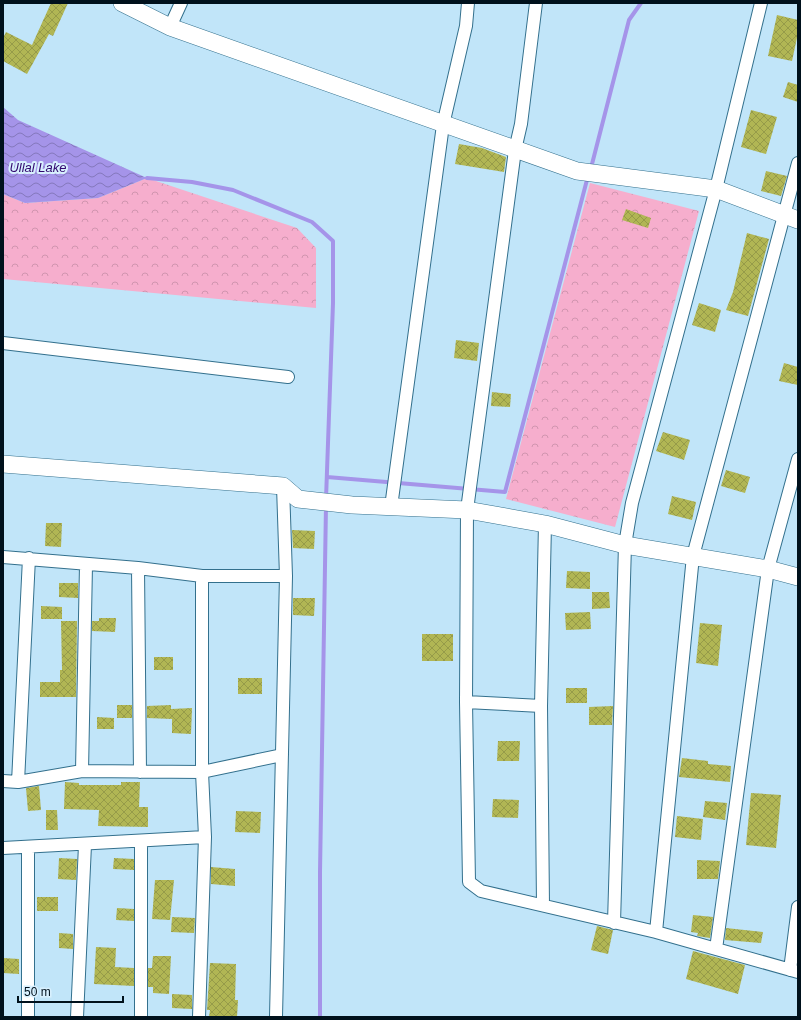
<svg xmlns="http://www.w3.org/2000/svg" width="801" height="1020" font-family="Arial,sans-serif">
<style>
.park{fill:url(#park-crowns)}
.water{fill:url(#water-waves)}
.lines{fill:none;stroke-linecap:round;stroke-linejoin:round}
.stream{stroke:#a594e9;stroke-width:4}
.building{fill:url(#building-cross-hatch)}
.street-casing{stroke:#33708d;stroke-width:14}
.secondary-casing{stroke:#33708d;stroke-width:18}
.street{stroke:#fff;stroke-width:12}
.secondary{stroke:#fff;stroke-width:17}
.labels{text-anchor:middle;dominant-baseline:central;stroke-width:4;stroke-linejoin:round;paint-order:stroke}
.water-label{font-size:13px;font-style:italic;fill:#31076e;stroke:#d8f0fe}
</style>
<defs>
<pattern id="park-crowns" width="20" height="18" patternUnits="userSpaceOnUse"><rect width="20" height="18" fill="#f6aecd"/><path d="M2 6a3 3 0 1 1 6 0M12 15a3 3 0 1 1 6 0" fill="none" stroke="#d195af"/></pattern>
<pattern id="water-waves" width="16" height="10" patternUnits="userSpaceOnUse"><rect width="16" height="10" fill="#a594e9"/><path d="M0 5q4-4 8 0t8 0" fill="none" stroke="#8477bc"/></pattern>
<pattern id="building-cross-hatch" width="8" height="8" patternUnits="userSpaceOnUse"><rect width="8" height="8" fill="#b1b654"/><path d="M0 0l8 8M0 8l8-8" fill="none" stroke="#969b49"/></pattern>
</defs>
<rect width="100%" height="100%" fill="#c1e5f9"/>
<path class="park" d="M147,178L297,228L316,248V308L3,279V194L25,203L98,198Z
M590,183L699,211L615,527L506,499Z"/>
<path class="water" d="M3,107L18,120L147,178L98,198L25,203L3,194Z"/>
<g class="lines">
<path class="stream" d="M591,168L629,20L641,3
M147,178L192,182L233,190L312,222L333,241V303L326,499
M327,477L505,492L588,176
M320,1017V872L326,505"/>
</g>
<path class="building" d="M51,3H68L53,36L49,34L27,74L3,61V38L6,32L32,45Z
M777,15L798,20V33L792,61L768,56Z
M788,82L798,85V102L783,97Z
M751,110L777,117L766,154L741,147Z
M459,144L482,148L506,157L504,172L455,164Z
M766,171L787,176L781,196L761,191Z
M626,209L651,218L648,228L622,220Z
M747,233L769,239L748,316L726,310L733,292Z
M699,303L721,310L715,332L692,325Z
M456,340L479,343L477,361L454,358Z
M784,363L798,367V385L779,381Z
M492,392L511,394L510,407L491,406Z
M663,432L690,440L684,460L656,451Z
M726,470L750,477L745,493L721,486Z
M672,496L696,502L692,520L668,514Z
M46,523H62L61,547L45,546Z
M292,530L315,531L314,549L293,548Z
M567,571L590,572V589L566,588Z
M59,583H78V598L59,597Z
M592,592H609L610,608L592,609Z
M293,598H315L314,616L293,615Z
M41,606L62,607V619H41Z
M590,612L591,629L566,630L565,613Z
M99,618H116L115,632L92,631V621H99Z
M61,621H77L76,697H40V682H60V670H62Z
M700,623L722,625L718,666L696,663Z
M422,634H453V661H422Z
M154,657H173V670H154Z
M238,678H262V694H238Z
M566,688H587V703H566Z
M117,705H132V718H117Z
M171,705V709L192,708L191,734L172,733V719L147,718V706Z
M613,706L612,725H589V707Z
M97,717L114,718V729H97Z
M498,741H520L519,761H497Z
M682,758L708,761V764L731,766L730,782L679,777Z
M65,782L79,783V785H121V782H140L139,807H148V827L98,826L99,810L64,809Z
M39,786L41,810L28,811L26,788Z
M751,793L781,795L776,848L746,845Z
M493,799L519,800L518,818L492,817Z
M705,801L727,803L725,820L703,817Z
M46,810H57L58,830H46Z
M236,811L261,812L260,833L235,832Z
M677,816L703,819L701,840L675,837Z
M59,858L77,859L76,880L58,879Z
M114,858L134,859V870L113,869Z
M697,860L720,861L718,879H697Z
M211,867L235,869V886L211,884Z
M155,880H174L170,920L152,919Z
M37,897H58V911H37Z
M117,908L134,909V921L116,920Z
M693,915L713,917L710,938L697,936L698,933L691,932Z
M172,917L195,918L194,933L171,932Z
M597,926L613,930L608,954L591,950Z
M726,928L763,932L761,943L725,940Z
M59,933L73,934V949L59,948Z
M96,947L116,948L115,967L134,968V986L94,984Z
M693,951L745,965L738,994L686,979Z
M153,956H171L169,994L153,993V987H148V968H152Z
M3,958L19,959V974L3,973Z
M210,963L236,964L235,1000H238L237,1017H209L210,1010H207Z
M172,994L192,995V1009L172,1008Z"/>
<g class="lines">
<defs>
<path id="street" d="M536,3L521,124L515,150L467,510L466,702L469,882L481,891L656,932L798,972
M170,27L181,3
M3,343L288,377
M391,507L443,125L466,26L468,3
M3,557L138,568L202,576H286
M138,568L140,772
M466,702L541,706
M82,771L86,565
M3,781L18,782L82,771L202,772L282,755
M18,782L29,558
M141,841V1017
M3,848L205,837
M543,905L541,706L545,524
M614,923L625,545L632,503L716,189L761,3
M656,932L693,556L798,163
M716,949L768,569L798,459
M790,970L798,907
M28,1017V848
M77,1017L85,845
M199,1017L205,837L202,772V576
M276,1017L286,576L283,486"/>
<path id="secondary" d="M122,3L170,27L577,171L716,189L798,220
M3,464L283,486L298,499L352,505L467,510L545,524L625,545L768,569L798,577"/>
</defs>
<use href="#street" class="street-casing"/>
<use href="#secondary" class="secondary-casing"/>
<use href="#street" class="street"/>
<use href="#secondary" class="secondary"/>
</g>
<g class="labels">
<g class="water-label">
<text x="38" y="167">Ullal Lake</text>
</g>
</g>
<rect width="801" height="1020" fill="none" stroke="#00111c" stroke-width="8"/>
<path d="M18 996v6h105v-6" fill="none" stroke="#00111c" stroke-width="2"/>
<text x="24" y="996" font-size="12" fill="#00111c" stroke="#d8f0fe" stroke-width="3" paint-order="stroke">50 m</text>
</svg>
